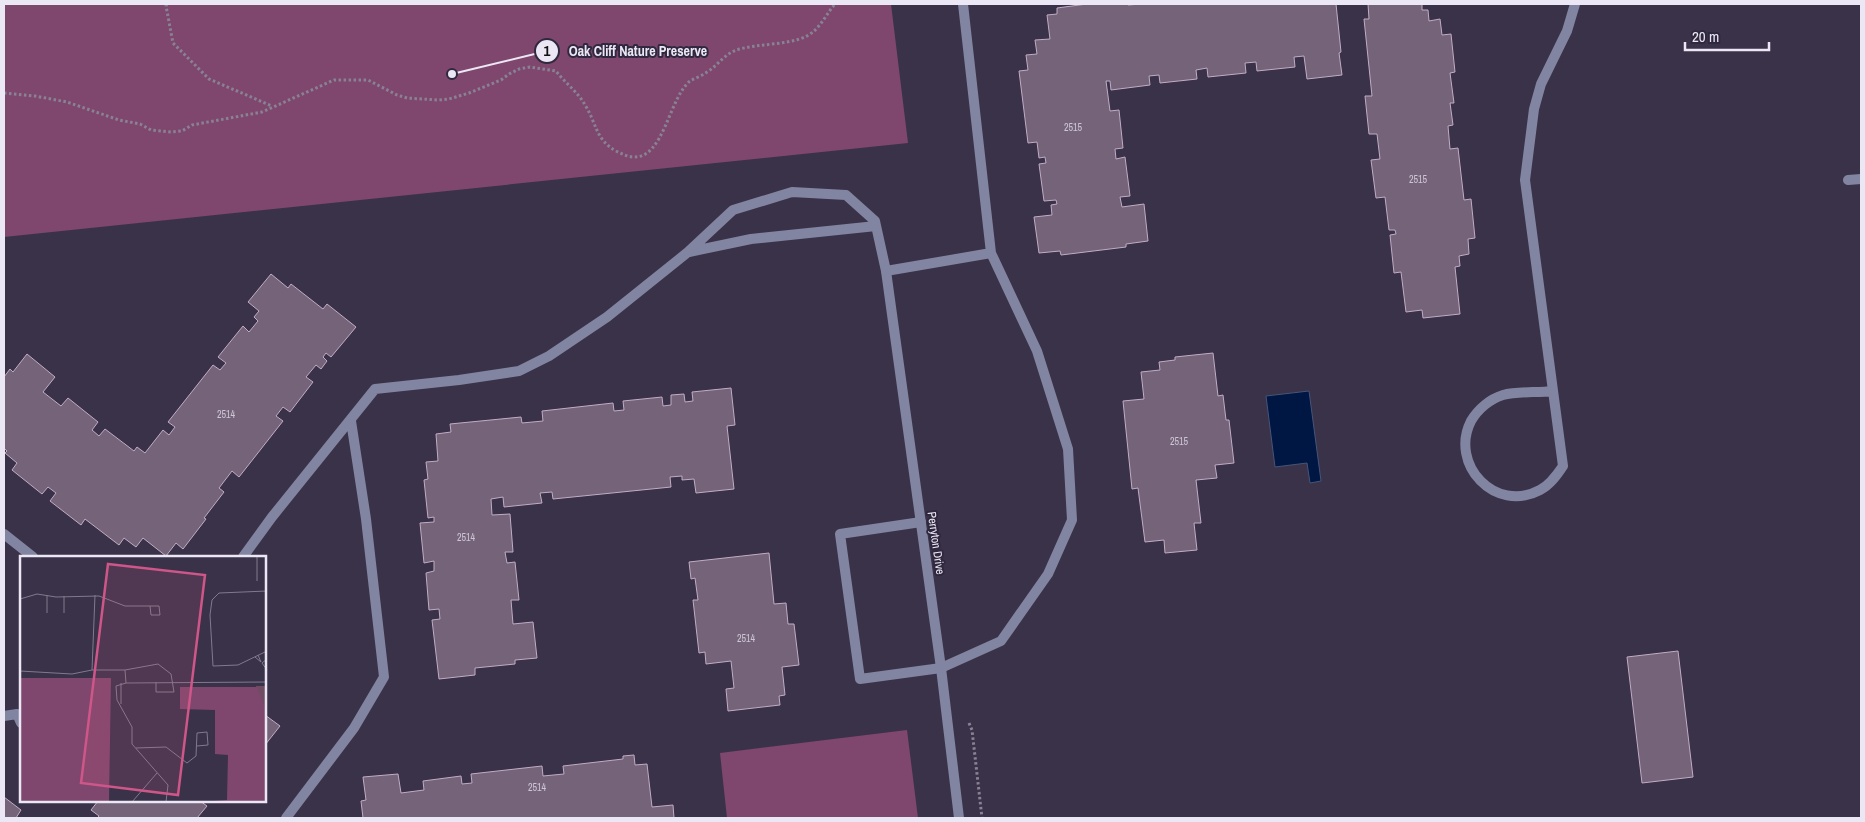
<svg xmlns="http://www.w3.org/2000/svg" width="1865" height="822" font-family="'Archivo Narrow',sans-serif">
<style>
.forest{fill:#7f476d}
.water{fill:#001643;stroke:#465578}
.building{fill:#756379;stroke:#c1adc5}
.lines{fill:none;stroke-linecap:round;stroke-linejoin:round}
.path{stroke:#898295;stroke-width:3;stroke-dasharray:2.5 2.5;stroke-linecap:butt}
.lane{stroke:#8285a1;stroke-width:10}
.street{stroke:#8285a1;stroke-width:10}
.labels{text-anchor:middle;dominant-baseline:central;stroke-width:4;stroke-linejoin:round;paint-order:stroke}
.number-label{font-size:10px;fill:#cec6d6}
.street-label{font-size:12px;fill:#ebe7f5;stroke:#30283e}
.inset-road{fill:none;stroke:#817a8e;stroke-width:1}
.view{fill:#ce5689;fill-opacity:0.15;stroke:#ce5689;stroke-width:2.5}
.inset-edge{fill:none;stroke:#ebe7f5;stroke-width:2.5}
.leader{fill:none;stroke:#ebe7f5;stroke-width:2}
.callout-dot{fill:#ebe7f5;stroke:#30283e;stroke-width:2}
.mark-label{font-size:15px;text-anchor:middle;font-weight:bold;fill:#111}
.callout-label{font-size:14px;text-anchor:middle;font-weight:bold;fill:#ebe7f5;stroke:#30283e;stroke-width:4;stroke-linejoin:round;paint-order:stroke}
</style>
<rect width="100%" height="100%" fill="#3a3249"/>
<path class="forest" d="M4,4H891L908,143L4,237Z
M907,730L918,818H727L720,753Z"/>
<path class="water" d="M1309,391L1321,481L1310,483L1307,463L1275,467L1266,396Z"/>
<path class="building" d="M1087,4H1128V5L1142,4H1336L1341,52L1339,53L1342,75L1307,79L1304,56L1294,57L1295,67L1257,71L1256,62L1245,63L1246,73L1208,77L1207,68L1196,70L1197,79L1160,83L1159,75L1149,76L1150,85L1111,90L1110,81H1106L1110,111L1119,110L1123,148L1115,149L1116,159L1125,157L1130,196L1120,197L1122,207L1144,204L1148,241L1126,244V247L1061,255L1060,251L1039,253L1034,217L1052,215L1051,205L1057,204L1056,200L1044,201L1039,164L1046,163L1045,157L1039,158L1037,142L1028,143L1019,71L1028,70L1026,55L1037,54L1035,40L1050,39L1047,15L1057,14V8Z
M1368,4H1422V10H1428L1429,21L1440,19L1442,35L1451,34L1455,72L1450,73L1454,103H1450L1453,125L1448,126L1450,149L1458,148L1464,200L1471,199L1475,238L1468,239L1469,254L1459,256L1460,266L1455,267L1460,314L1423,318L1422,310L1406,312L1401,272L1394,273L1390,235L1396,234L1395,230H1389L1385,197L1376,198L1371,160L1380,159L1377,134H1369L1365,96H1372L1364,19H1369Z
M271,274L288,288L291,284L323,309L327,304L356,327L331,357L326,353L323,357L327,361L321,369L316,365L306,377L313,382L290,412L283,407L276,416L283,421L239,477L232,471L219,488L224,492L204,518L206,519L183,549L176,543L166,556L143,538L136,547L124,538L119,545L85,519L81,525L50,501L56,493L48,487L42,494L12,470L17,463L5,453L7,451L4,448V377L10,369L13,372L27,354L55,377L43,392L61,406L68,398L98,422L92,430L99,436L105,429L134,451L137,447L145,453L163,430L169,435L175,427L168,422L213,365L220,370L226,363L218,357L243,326L249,332L258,321L254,317L259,311L248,302Z
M1213,353L1218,396L1223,395L1226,420H1229L1234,463L1215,465L1217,478L1196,480L1201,523H1194L1197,550L1165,553L1164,540L1145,542L1138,488L1132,489L1123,401L1144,399L1141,372L1160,370L1159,362L1175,360V357Z
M731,388L735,425L727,426L734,489L696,493L694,479L682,480V476L670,477L671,487L553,499L552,492L540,493L542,503L504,507L503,497L491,499L492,515L510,514L513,552H505L507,563L515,562L519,600H511L513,624L533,622L537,658L515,660V664L475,668V675L439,679L432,620L440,619L439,609L429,610L426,573L434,571V561L424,563L420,523L434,522V517L428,518L424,480L428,479L426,462L438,461L436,434L451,432L450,424L521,417L522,423L543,421L542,411L613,403L614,411L624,410L623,401L662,397L663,406L671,405V395L684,394L685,402L693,401L692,392Z
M769,553L774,604L786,603L788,624H794L799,665L782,667L785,695L779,696L780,705L728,711L726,689L734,688L731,661L706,664L705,652L699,653L693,600H698L695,578L691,579L689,562Z
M1678,651L1693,777L1642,783L1627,657Z
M265,715L280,726L265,745Z
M634,755L635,765L647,764L652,807L673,805L674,818H363L361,801L366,800L363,777L398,774L401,793L424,790L423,781L461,776L462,784L472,783L471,774L542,766L543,776L564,774L563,766L623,759V756Z
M4,797L21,810L16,818H4Z
M98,801H200L207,806L197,818H97L99,816L91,810Z"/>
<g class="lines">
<path class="path" d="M167,4L166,6L173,43L209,79L272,106
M4,93L35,96L67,102L119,120L140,124L151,130L171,132L182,131L192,125L262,112L334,80H368L397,95L407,98L438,100L449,99L469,93L501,80L509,74L519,69L530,67L556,71C565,83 578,92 585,105C597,124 595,139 616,151C622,154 628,157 634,157C664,158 669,98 690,81C695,78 702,76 707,72C717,66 723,56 734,51C756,42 797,47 814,31C822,24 828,12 835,4
M969,723L972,730L982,818"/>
<path class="lane" d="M963,4L991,253
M689,252L751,239L876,226
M1553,391C1537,393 1518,391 1503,395C1490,399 1478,409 1471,421C1449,464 1495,514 1540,490C1550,485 1557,475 1563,466L1525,180L1534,109L1541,84L1567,31L1575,4
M4,534L33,557
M243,557L272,517L375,389L459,380L519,371L549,356L607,317L688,252L733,210L792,192L846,195L875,221L886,271L991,253L1037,351L1068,449L1072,520L1048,574L1001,641L941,668L860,679L840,534L921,522
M4,716L17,714L21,723
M286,818L354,728L384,677L366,519L351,421"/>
<path class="street" d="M1848,180L1861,179
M886,271L941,668L959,818"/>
</g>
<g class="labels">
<g class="number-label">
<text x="1073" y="127">2515</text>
<text x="1418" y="179">2515</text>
<text x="226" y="414">2514</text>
<text x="1179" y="441">2515</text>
<text x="466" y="537">2514</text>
<text x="746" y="638">2514</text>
<text x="537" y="787">2514</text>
</g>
<g class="street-label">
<text transform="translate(936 543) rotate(82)">Perryton Drive</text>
</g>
</g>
<g transform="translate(20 556)">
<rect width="246" height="246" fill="#3a3249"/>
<path d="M236,130H246V155L240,146Z" fill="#704c63"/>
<path d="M0,122H91L89,246H0ZM160,131H237L246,155V246H180L207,244L208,199L195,198V154L160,153Z" fill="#7f476d"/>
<path class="inset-road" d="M237,25V0M247,35L199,37L192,44L190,59L193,110L218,109L247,95M44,40V57M0,43L17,38L36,41L79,40L105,50H139L140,59H131L130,50M27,57V39M235,101L241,106L238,99M247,103L242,107L247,114M72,114L75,39M0,115L52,118L72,114H105M101,127V148M106,127L105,114L138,108L151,118L154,136H136V126M116,192L146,191L167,207L176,200L177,177L187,176L188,189L177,190M112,246L137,217M146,246L148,229L112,188V171L97,144L96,130L106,127L247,126"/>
<path class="view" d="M88,8L185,19L158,239L61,227Z"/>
<rect width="246" height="246" class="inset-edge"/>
</g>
<path class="leader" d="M452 74L547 51"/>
<g class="callout-dot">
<circle cx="452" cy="74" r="5"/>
<circle cx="547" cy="51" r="12"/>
</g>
<g class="mark-label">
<text x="547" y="56">1</text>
</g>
<g class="callout-label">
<text x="638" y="56">Oak Cliff Nature Preserve</text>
</g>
<rect width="1865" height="822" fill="none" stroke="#ebe7f5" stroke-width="10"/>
<path d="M1685 42v8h84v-8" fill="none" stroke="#ebe7f5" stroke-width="2.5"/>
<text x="1692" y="42" font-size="15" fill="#ebe7f5" stroke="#30283e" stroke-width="4" paint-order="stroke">20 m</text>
</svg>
